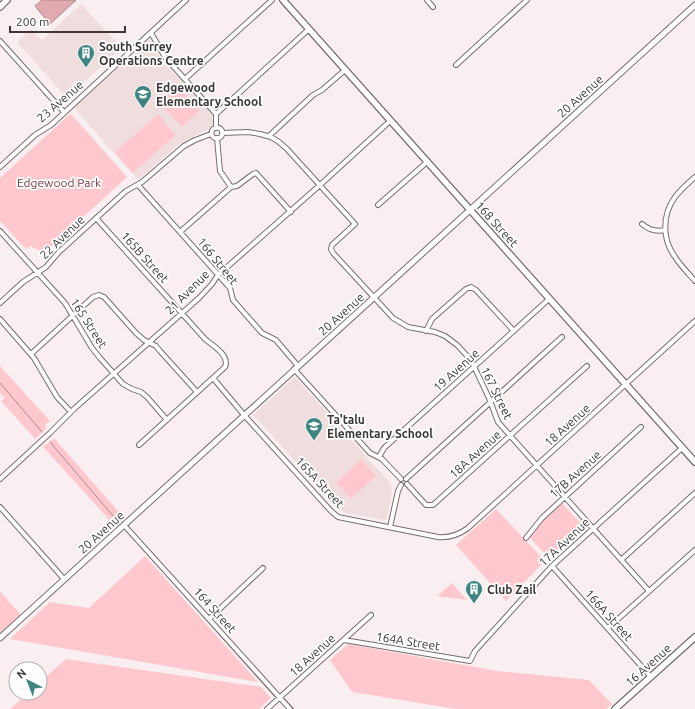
<svg xmlns="http://www.w3.org/2000/svg" width="695" height="709" font-family="Ubuntu,sans-serif">
<style>
.built{fill:#f0dedf}
.green{fill:#fec8ce}
.water{fill:#e1a9b0;stroke:#af878c}
.lines{fill:none;stroke-linecap:round;stroke-linejoin:round}
.stream{stroke:#af878c;stroke-width:1}
.minor-casing{stroke:#776d6e;stroke-width:6}
.tertiary-casing{stroke:#776d6e;stroke-width:7}
.secondary-casing{stroke:#776d6e;stroke-width:8}
.minor{stroke:#fff;stroke-width:4}
.tertiary{stroke:#fff;stroke-width:5}
.secondary{stroke:#fff;stroke-width:5.5}
.labels{text-anchor:middle;dominant-baseline:central;stroke-width:3.5;stroke-linejoin:round;paint-order:stroke}
.poi-label{font-size:12px;font-weight:bold;fill:#3b3737;stroke:#fff;text-anchor:start}
.street-label{font-size:12px;fill:#3b3737;stroke:#fff}
.park-label{font-size:12px;fill:#7a3642;stroke:#fff}
</style>
<rect width="100%" height="100%" fill="#faeff0"/>
<path class="built" d="M81,4L117,43L114,47L118,51L67,98L17,42L31,29L42,40Z
M149,39L164,63L211,111L214,126L178,145L138,180L74,108Z
M295,377L391,484L392,490L387,519L385,520L345,513L339,509L253,415Z"/>
<path class="green" d="M175,84L200,110L182,127L157,101Z
M70,114L72,115L127,177L44,253L30,246L26,249L0,221V178Z
M158,114L176,135L133,173L115,152Z
M0,366L50,421L45,425L46,429L35,439L1,401L5,398L0,393Z
M54,438L125,519L116,527L43,447Z
M361,459L376,476L351,499L336,483Z
M562,503L583,526L548,557L529,537L542,521Z
M496,509L545,561L506,601L456,545Z
M145,556L258,682L10,639L50,602L89,608Z
M452,583L467,600L437,596Z
M0,591L21,615L0,634Z
M348,644L497,671L589,680L612,704L606,709H456L352,692L330,660Z
M66,659L261,687L271,698L259,709H10L28,693H40V682Z"/>
<path class="water" d="M42,0H76L50,24L35,6Z"/>
<g class="lines">
<path class="stream" d="M0,383L42,432
M50,442L120,524
M125,529L275,697
M283,699H285L294,709"/>
<defs>
<path id="minor" d="M427,0L433,7
M151,33L165,57L216,114V128
M0,41L64,112
M456,65L527,0
M185,79L272,0
M216,114L309,29
M211.5 133a5.5 5.5 0 1 1 11 0a5.5 5.5 0 1 1-11 0Z
M222,133L248,132L260,134L271,137L279,142L287,149L355,224L332,245L331,249L333,253L393,318L408,327L435,332L445,336L457,345L471,360L489,398L498,422L649,591
M269,136L313,95L322,90L345,70
M217,138L220,171L231,187L237,186L253,174L256,173L291,212
M0,167L35,135L51,125L186,0
M695,177C688,183 681,189 675,197C662,215 662,239 675,257C681,266 688,273 695,281
M138,185L230,288L233,300L262,333L276,340L298,366
M378,205L427,162
M96,218L205,339C213,346 230,355 225,367L139,445
M642,224C649,230 656,232 665,230
M0,231L65,303L92,348L100,358L123,384L132,389L141,392L147,397L167,420
M180,232L231,187
M0,303L23,282L46,267L59,252L126,191L142,182L184,146L195,140L211,134
M0,319L34,358L57,397L71,412
M426,331L432,319L466,289L471,287L476,290L514,331
M31,354L93,297L99,295L104,297L136,333L144,340L156,346L160,351L197,392
M294,369L370,453L382,459L401,479
M213,378L244,415L331,511L338,517L438,537C449,538 460,534 468,528L695,321
M379,457L384,448L549,299
M0,479L50,433L75,408L199,298L212,284L218,275L320,185L390,121
M406,479L562,337
M407,484L426,505H433L587,366
M0,507L64,579
M124,525L290,709
M390,527L398,491L401,485
M526,538L542,518L641,427
M621,560L695,493
M552,566L651,677
M209,619L263,568
M608,628L695,550
M344,640L470,661L475,651L552,566L682,448
M267,709L371,615"/>
<path id="tertiary" d="M0,638L695,5"/>
<path id="secondary" d="M283,0L695,462
M0,7L7,0
M615,709L695,637"/>
</defs>
<use href="#minor" class="minor-casing"/>
<use href="#tertiary" class="tertiary-casing"/>
<use href="#secondary" class="secondary-casing"/>
<use href="#minor" class="minor"/>
<use href="#tertiary" class="tertiary"/>
<use href="#secondary" class="secondary"/>
</g>
<defs>
<symbol id="building-pin" viewBox="-11 -11 22 30"><path d="M0 17L-7.5 6A9.5 9.5 0 1 1 7.5 6Z" fill="#3e8582" stroke="#fff"/><path d="M-4-6H4V6H1V3H-1V6H-4ZM-2.5-4.3h1.7v1.8h-1.7ZM.8-4.3h1.7v1.8H.8ZM-2.5-1h1.7V.8h-1.7ZM.8-1h1.7V.8H.8Z" fill="#fff"/></symbol>
<symbol id="school-pin" viewBox="-11 -11 22 30"><path d="M0 17L-7.5 6A9.5 9.5 0 1 1 7.5 6Z" fill="#3e8582" stroke="#fff"/><path d="M0-5L7-2L0 1L-7-2ZM-4 1L0 2.5L4 1V4Q0 6-4 4Z" fill="#fff"/></symbol>
</defs>
<g fill-rule="evenodd">
<use href="#building-pin" x="76" y="43" width="20" height="27"/>
<use href="#school-pin" x="133" y="84" width="20" height="27"/>
<use href="#school-pin" x="304" y="416" width="20" height="27"/>
<use href="#building-pin" x="464" y="579" width="20" height="27"/>
</g>
<g class="labels">
<g class="poi-label">
<text x="99" y="46">South Surrey<tspan x="99" dy="14">Operations Centre</tspan></text>
<text x="156" y="87">Edgewood<tspan x="156" dy="14">Elementary School</tspan></text>
<text x="327" y="419">Ta'talu<tspan x="327" dy="14">Elementary School</tspan></text>
<text x="487" y="589">Club Zail</text>
</g>
<g class="street-label">
<text transform="translate(580 96) rotate(-42)">20 Avenue</text>
<text transform="translate(60 101) rotate(-41)">23 Avenue</text>
<text transform="translate(497 224) rotate(48)">168 Street</text>
<text transform="translate(62 237) rotate(-44)">22 Avenue</text>
<text transform="translate(145 257) rotate(48)">165B Street</text>
<text transform="translate(218 261) rotate(51)">166 Street</text>
<text transform="translate(187 292) rotate(-45)">21 Avenue</text>
<text transform="translate(341 314) rotate(-42)">20 Avenue</text>
<text transform="translate(89 323) rotate(57)">165 Street</text>
<text transform="translate(456 370) rotate(-42)">19 Avenue</text>
<text transform="translate(497 393) rotate(64)">167 Street</text>
<text transform="translate(567 425) rotate(-42)">18 Avenue</text>
<text transform="translate(475 454) rotate(-42)">18A Avenue</text>
<text transform="translate(575 474) rotate(-42)">17B Avenue</text>
<text transform="translate(320 482) rotate(47)">165A Street</text>
<text transform="translate(101 532) rotate(-42)">20 Avenue</text>
<text transform="translate(564 542) rotate(-43)">17A Avenue</text>
<text transform="translate(215 610) rotate(48)">164 Street</text>
<text transform="translate(609 615) rotate(48)">166A Street</text>
<text transform="translate(408 641) rotate(9)">164A Street</text>
<text transform="translate(312 655) rotate(-42)">18 Avenue</text>
<text transform="translate(648 665) rotate(-42)">16 Avenue</text>
</g>
<g class="park-label">
<text x="59" y="182">Edgewood Park</text>
</g>
</g>
<g transform="translate(28 681) rotate(318)"><circle r="19" fill="#ffffff" stroke="#b1afaf"/>
<path d="M0-3L7 15L0 10L-7 15Z" fill="#3e8582"/>
<text y="-6" font-size="11" font-weight="bold" text-anchor="middle" fill="#3b3737">N</text>
</g>
<path d="M10 26v6h115v-6" fill="none" stroke="#3b3737" stroke-width="2"/>
<text x="16" y="26" font-size="12" fill="#3b3737" stroke="#ffffff" stroke-width="3" paint-order="stroke">200 m</text>
</svg>
